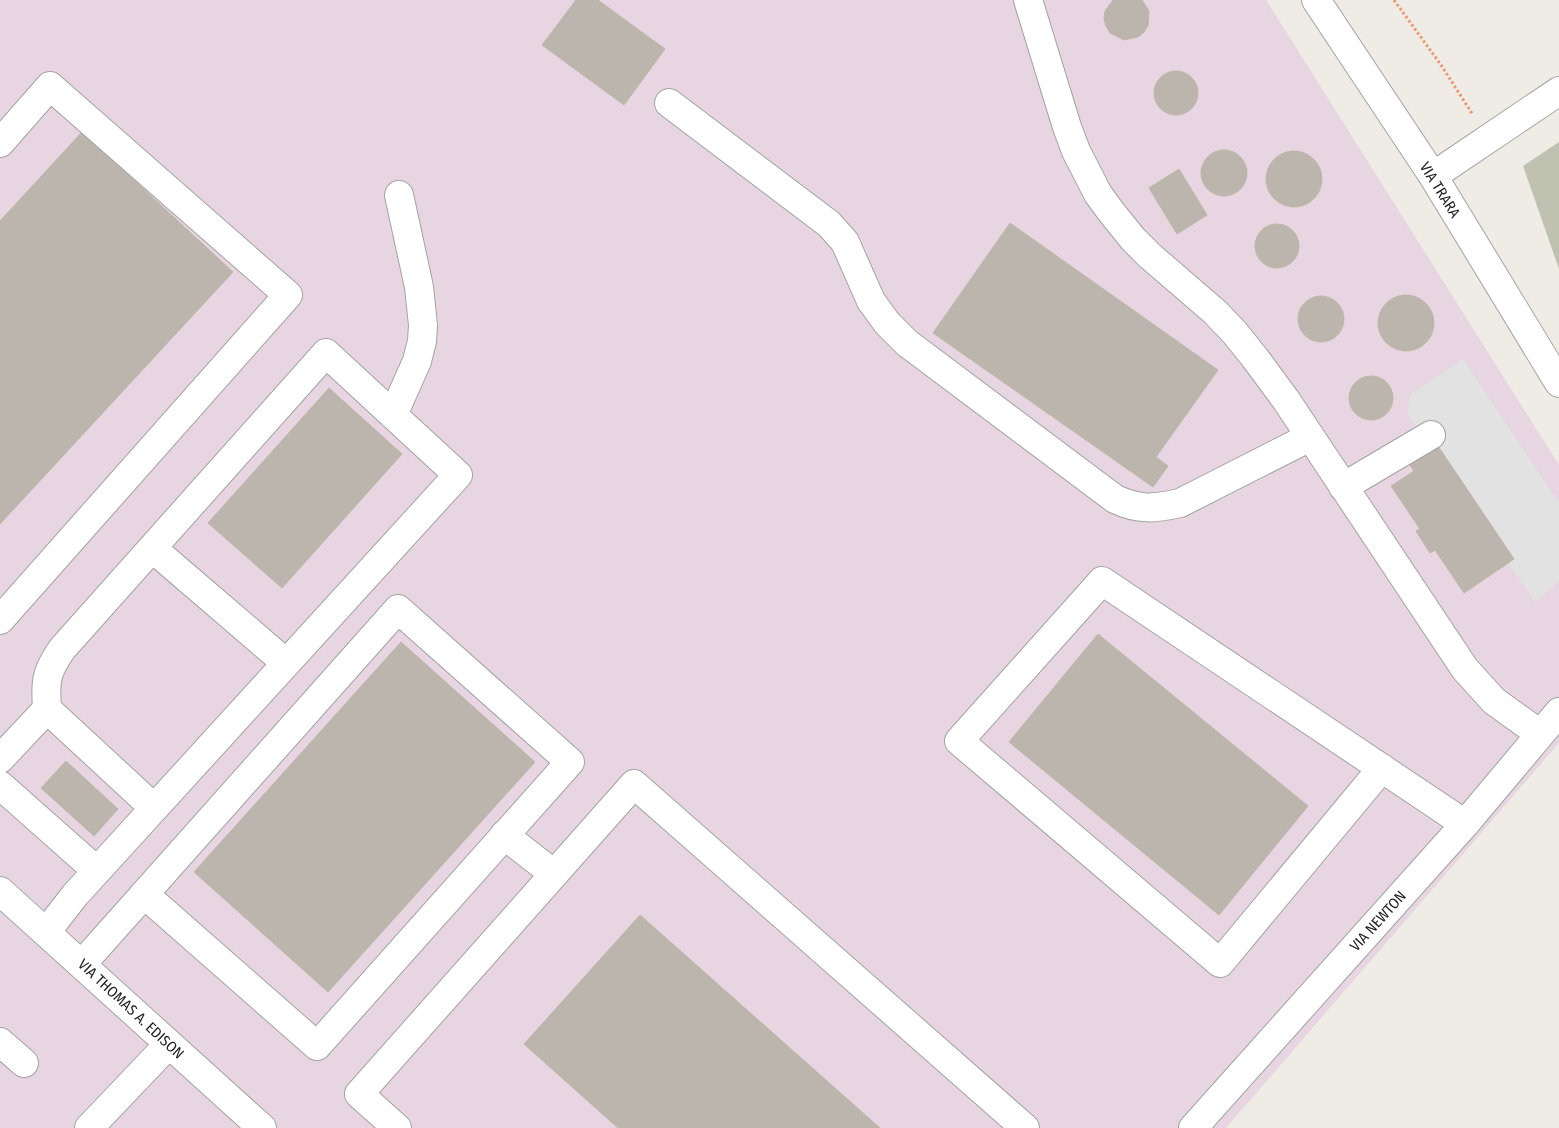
<svg xmlns="http://www.w3.org/2000/svg" width="1559" height="1128" font-family="'Fira Sans Condensed',sans-serif">
<style>
.industrial{fill:#e7d6e1}
.construction{fill:#bfc2b0}
.parking{fill:#e2e2e2}
.building{fill:#bbb5ae;stroke:#bfb6a7}
.lines{fill:none;stroke-linecap:round;stroke-linejoin:round}
.minor-casing{stroke:#a2a2a2;stroke-width:30}
.path{stroke:#f19472;stroke-width:3;stroke-dasharray:2.5 2.5;stroke-linecap:butt}
.minor{stroke:#fff;stroke-width:28}
.labels{text-anchor:middle;dominant-baseline:central;stroke-width:4;stroke-linejoin:round;paint-order:stroke}
.street-label{font-size:15px;fill:#1e1e1e;stroke:#fff}
</style>
<rect width="100%" height="100%" fill="#eeece4"/>
<path class="industrial" d="M0,0H1266L1559,465V743L1226,1128H0Z"/>
<path class="construction" d="M1559,142V269L1523,166Z"/>
<path class="parking" d="M1463,359L1559,503V581L1535,602L1408,415L1410,395Z"/>
<path class="building" d="M576,0H598L665,49L624,105L542,45Z
M1113,0H1142L1149,11L1148,26L1144,32L1138,37L1124,40L1110,33L1106,26L1104,19L1105,11Z
M1154 93a22 22 0 1 1 44 0a22 22 0 1 1-44 0Z
M82,132L233,272L0,524V221Z
M1201 173a23 23 0 1 1 46 0a23 23 0 1 1-46 0Z
M1266 179a28 28 0 1 1 56 0a28 28 0 1 1-56 0Z
M1179,169L1207,215L1177,234L1149,188Z
M1010,223L1218,370L1156,457L1168,466L1153,487L933,333Z
M1255 246a22 22 0 1 1 44 0a22 22 0 1 1-44 0Z
M1378 323a28 28 0 1 1 56 0a28 28 0 1 1-56 0Z
M1298 319a23 23 0 1 1 46 0a23 23 0 1 1-46 0Z
M1349 398a22 22 0 1 1 44 0a22 22 0 1 1-44 0Z
M329,388L402,454L282,588L208,523Z
M1438,446L1514,559L1464,593L1435,550L1430,553L1416,531L1420,529L1391,486L1414,471L1409,464Z
M1098,634L1308,806L1219,915L1009,742Z
M401,642L468,702L261,932L194,872Z
M468,702L535,762L328,992L261,932Z
M66,761L118,809L94,836L41,788Z
M640,915L880,1128H618L524,1044Z"/>
<g class="lines">
<defs>
<path id="minor" d="M1028,0L1067,127L1076,151L1098,194L1112,213L1133,239L1150,256L1215,312L1235,333L1255,358L1286,400L1465,669L1494,701L1540,734
M1316,0L1433,176L1559,383
M669,103L829,224L845,242L871,301L887,323L907,343L1115,499C1139,510 1154,509 1180,503L1310,437
M0,143L50,86L288,295L0,620
M1433,176L1559,91
M393,415L417,361L422,341L423,325L419,287L399,195
M1343,487L1431,435
M152,548L286,663
M47,709L154,808
M0,759L47,709C45,681 46,672 62,649L326,353L458,475L75,895L47,931
M1382,768L1220,963L959,741L1102,581L1465,824
M0,785L97,871
M504,835L554,874
M0,891L262,1128
M82,964L398,609L570,762L317,1046L144,894
M0,1042L24,1063
M89,1128L169,1044
M397,1128L359,1094L634,784L1025,1128
M1193,1128L1465,824L1559,712"/>
</defs>
<use href="#minor" class="minor-casing"/>
<path class="path" d="M1394,0L1441,65L1473,115"/>
<use href="#minor" class="minor"/>
</g>
<g class="labels">
<g class="street-label">
<text transform="translate(1440 190) rotate(58)">VIA TRARA</text>
<text transform="translate(1378 921) rotate(-48)">VIA NEWTON</text>
<text transform="translate(131 1009) rotate(43)">VIA THOMAS A. EDISON</text>
</g>
</g>
</svg>
